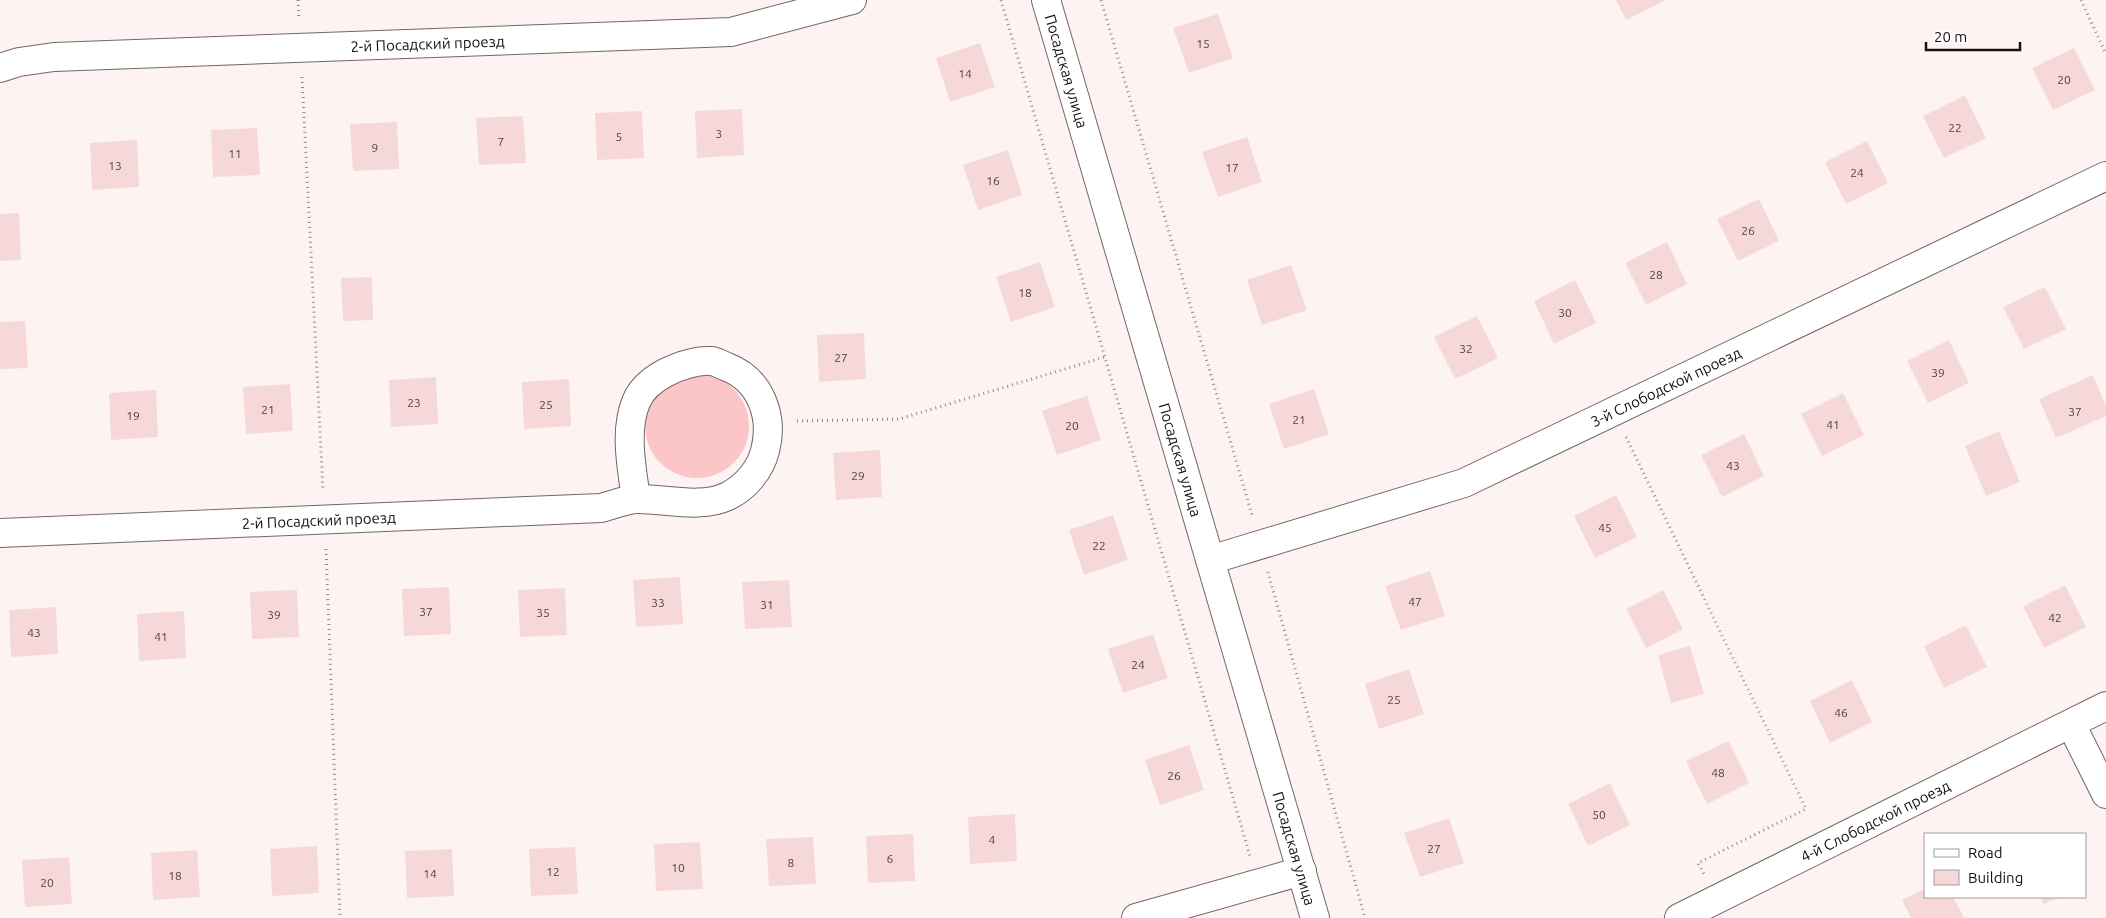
<svg xmlns="http://www.w3.org/2000/svg" width="2106" height="918" font-family="Ubuntu,sans-serif">
<style>
.green{fill:#fcc5c7}
.building{fill:#f7d8d8}
.lines{fill:none;stroke-linecap:round;stroke-linejoin:round}
.street-casing{stroke:#746566;stroke-width:30}
.path{stroke:#938a8a;stroke-width:3;stroke-dasharray:1 4;stroke-linecap:butt}
.street{stroke:#fff;stroke-width:28}
.labels{text-anchor:middle;dominant-baseline:central;stroke-width:4;stroke-linejoin:round;paint-order:stroke}
.number-label{font-size:12px;fill:#4e4141}
.street-label{font-size:15px;fill:#150f0f;stroke:#fff}
</style>
<rect width="100%" height="100%" fill="#fef3f3"/>
<path class="green" d="M645 426a52 52 0 1 1 104 0a52 52 0 1 1-104 0Z"/>
<path class="building" d="M1616,0H1666L1626,20Z
M1218,14L1233,58L1189,73L1173,28Z
M980,43L995,87L950,102L936,58Z
M2074,48L2095,90L2053,110L2032,68Z
M1965,95L1986,138L1944,158L1923,116Z
M742,109L744,155L697,158L695,111Z
M642,111L644,158L597,160L595,113Z
M523,116L526,163L479,165L476,118Z
M397,122L399,169L353,171L350,124Z
M257,128L260,175L213,177L211,130Z
M1247,137L1262,182L1218,197L1202,152Z
M137,140L139,187L92,190L90,143Z
M1867,141L1888,183L1846,204L1825,162Z
M1008,150L1022,195L978,210L963,165Z
M1759,199L1779,241L1738,261L1717,219Z
M19,213L21,260L0,261V214Z
M1667,242L1687,284L1646,305L1625,263Z
M1040,262L1055,307L1011,322L996,277Z
M1291,265L1307,310L1262,325L1247,280Z
M372,277L373,320L343,321L341,278Z
M1575,280L1596,323L1554,344L1534,301Z
M2045,287L2066,329L2024,349L2003,307Z
M1477,316L1498,358L1455,379L1434,337Z
M25,321L28,368L0,369V322Z
M864,333L866,379L819,382L817,335Z
M1949,340L1969,383L1928,403L1907,361Z
M2093,375L2106,406V416L2056,438L2039,399Z
M436,377L438,424L391,427L389,380Z
M569,379L571,426L524,429L522,382Z
M290,384L293,431L246,434L243,387Z
M1314,389L1329,434L1284,449L1269,404Z
M156,390L158,437L111,440L109,393Z
M1843,393L1864,435L1822,456L1801,414Z
M1087,396L1101,440L1057,455L1042,411Z
M1999,431L2020,482L1986,496L1965,446Z
M1744,434L1764,476L1722,497L1701,455Z
M880,450L882,497L836,500L833,453Z
M1616,495L1637,537L1595,558L1574,516Z
M1113,515L1128,560L1084,575L1069,530Z
M1430,571L1445,616L1401,630L1385,586Z
M680,577L683,624L636,627L633,580Z
M789,580L792,627L745,629L742,582Z
M2065,585L2086,627L2044,648L2023,606Z
M449,587L451,634L404,636L402,589Z
M565,588L567,635L520,637L518,590Z
M297,590L299,637L252,639L250,592Z
M1663,590L1683,629L1646,648L1626,609Z
M56,607L58,654L11,657L9,610Z
M184,611L186,658L139,661L137,614Z
M1966,625L1987,667L1944,688L1924,646Z
M1153,634L1168,678L1123,693L1108,649Z
M1690,646L1704,694L1671,703L1658,655Z
M1409,669L1424,714L1379,729L1365,684Z
M1852,680L1872,722L1830,743L1810,701Z
M1729,741L1749,783L1707,804L1686,761Z
M1189,745L1204,790L1160,805L1145,760Z
M1610,783L1630,825L1588,846L1568,804Z
M1015,814L1017,861L970,864L968,817Z
M1449,818L1464,863L1420,877L1404,833Z
M913,834L915,881L868,883L866,836Z
M813,837L816,884L769,886L766,839Z
M700,842L703,889L656,891L654,844Z
M317,846L319,893L272,896L270,849Z
M575,847L578,894L531,896L529,849Z
M452,849L454,896L407,898L405,851Z
M197,850L200,897L153,900L151,853Z
M69,857L72,904L25,907L22,860Z
M1925,889V897H1953L1964,918H1911L1902,900Z
M2041,897H2060L2044,904Z"/>
<g class="lines">
<defs>
<g id="street">
<path id="s1" d="M1046,0L1315,918"/>
<path id="s2" d="M0,68L19,62L54,57L731,32L852,0"/>
<path id="s3" d="M0,533L601,508C613,505 626,499 638,499C667,499 701,509 728,496C746,487 760,470 765,451C774,417 761,380 727,367C722,365 717,362 712,361C697,360 679,366 665,373C654,379 641,389 636,402C624,431 632,469 636,499"/>
<path id="s4" d="M1210,560L1464,483L2106,176"/>
<path d="M2071,724L2106,794"/>
<path d="M1136,918L1302,871"/>
<path id="s5" d="M1679,918L2106,706"/>
</g>
</defs>
<use href="#street" class="street-casing"/>
<path class="path" d="M298,0L299,18
M1001,0L1250,856
M1101,0L1252,515
M2081,0L2106,54
M302,77L323,490
M797,421L899,419L1105,357
M1626,437L1806,809L1698,863L1704,874
M326,549L340,918
M1268,572L1365,918"/>
<use href="#street" class="street"/>
</g>
<g class="labels">
<g class="number-label">
<text x="1203" y="43">15</text>
<text x="965" y="73">14</text>
<text x="2064" y="79">20</text>
<text x="1955" y="127">22</text>
<text x="719" y="133">3</text>
<text x="619" y="136">5</text>
<text x="501" y="141">7</text>
<text x="375" y="147">9</text>
<text x="235" y="153">11</text>
<text x="115" y="165">13</text>
<text x="1232" y="167">17</text>
<text x="1857" y="172">24</text>
<text x="993" y="180">16</text>
<text x="1748" y="230">26</text>
<text x="1656" y="274">28</text>
<text x="1025" y="292">18</text>
<text x="1565" y="312">30</text>
<text x="1466" y="348">32</text>
<text x="841" y="357">27</text>
<text x="1938" y="372">39</text>
<text x="414" y="402">23</text>
<text x="546" y="404">25</text>
<text x="268" y="409">21</text>
<text x="2075" y="411">37</text>
<text x="133" y="415">19</text>
<text x="1299" y="419">21</text>
<text x="1833" y="424">41</text>
<text x="1072" y="425">20</text>
<text x="1733" y="465">43</text>
<text x="858" y="475">29</text>
<text x="1605" y="527">45</text>
<text x="1099" y="545">22</text>
<text x="1415" y="601">47</text>
<text x="658" y="602">33</text>
<text x="767" y="604">31</text>
<text x="426" y="611">37</text>
<text x="543" y="612">35</text>
<text x="274" y="614">39</text>
<text x="2055" y="617">42</text>
<text x="34" y="632">43</text>
<text x="161" y="636">41</text>
<text x="1138" y="664">24</text>
<text x="1394" y="699">25</text>
<text x="1841" y="712">46</text>
<text x="1718" y="772">48</text>
<text x="1174" y="775">26</text>
<text x="1599" y="814">50</text>
<text x="992" y="839">4</text>
<text x="1434" y="848">27</text>
<text x="890" y="858">6</text>
<text x="791" y="862">8</text>
<text x="678" y="867">10</text>
<text x="553" y="871">12</text>
<text x="430" y="873">14</text>
<text x="175" y="875">18</text>
<text x="47" y="882">20</text>
</g>
<g class="street-label">
<text stroke="none"><textPath href="#s2" startOffset="429">2-й Посадский проезд</textPath></text>
<text stroke="none"><textPath href="#s1" startOffset="74">Посадская улица</textPath></text>
<text stroke="none"><textPath href="#s4" startOffset="489">3-й Слободской проезд</textPath></text>
<text stroke="none"><textPath href="#s1" startOffset="479">Посадская улица</textPath></text>
<text stroke="none"><textPath href="#s3" startOffset="319">2-й Посадский проезд</textPath></text>
<text stroke="none"><textPath href="#s5" startOffset="219">4-й Слободской проезд</textPath></text>
<text stroke="none"><textPath href="#s1" startOffset="884">Посадская улица</textPath></text>
</g>
</g>
<rect x="1924" y="833" width="162" height="65" fill="#ffffff" stroke="#a19f9f"/>
<rect x="1934" y="849" width="25" height="8" fill="#ffffff" stroke="#a19f9f"/>
<text x="1968" y="858" font-size="15" fill="#150f0f">Road</text>
<rect x="1934" y="870" width="25" height="15" fill="#f7d8d8" stroke="#a19f9f"/>
<text x="1968" y="883" font-size="15" fill="#150f0f">Building</text>
<path d="M1926 42v8h94v-8" fill="none" stroke="#150f0f" stroke-width="2.5"/>
<text x="1934" y="42" font-size="15" fill="#150f0f" stroke="#ffffff" stroke-width="4" paint-order="stroke">20 m</text>
</svg>
